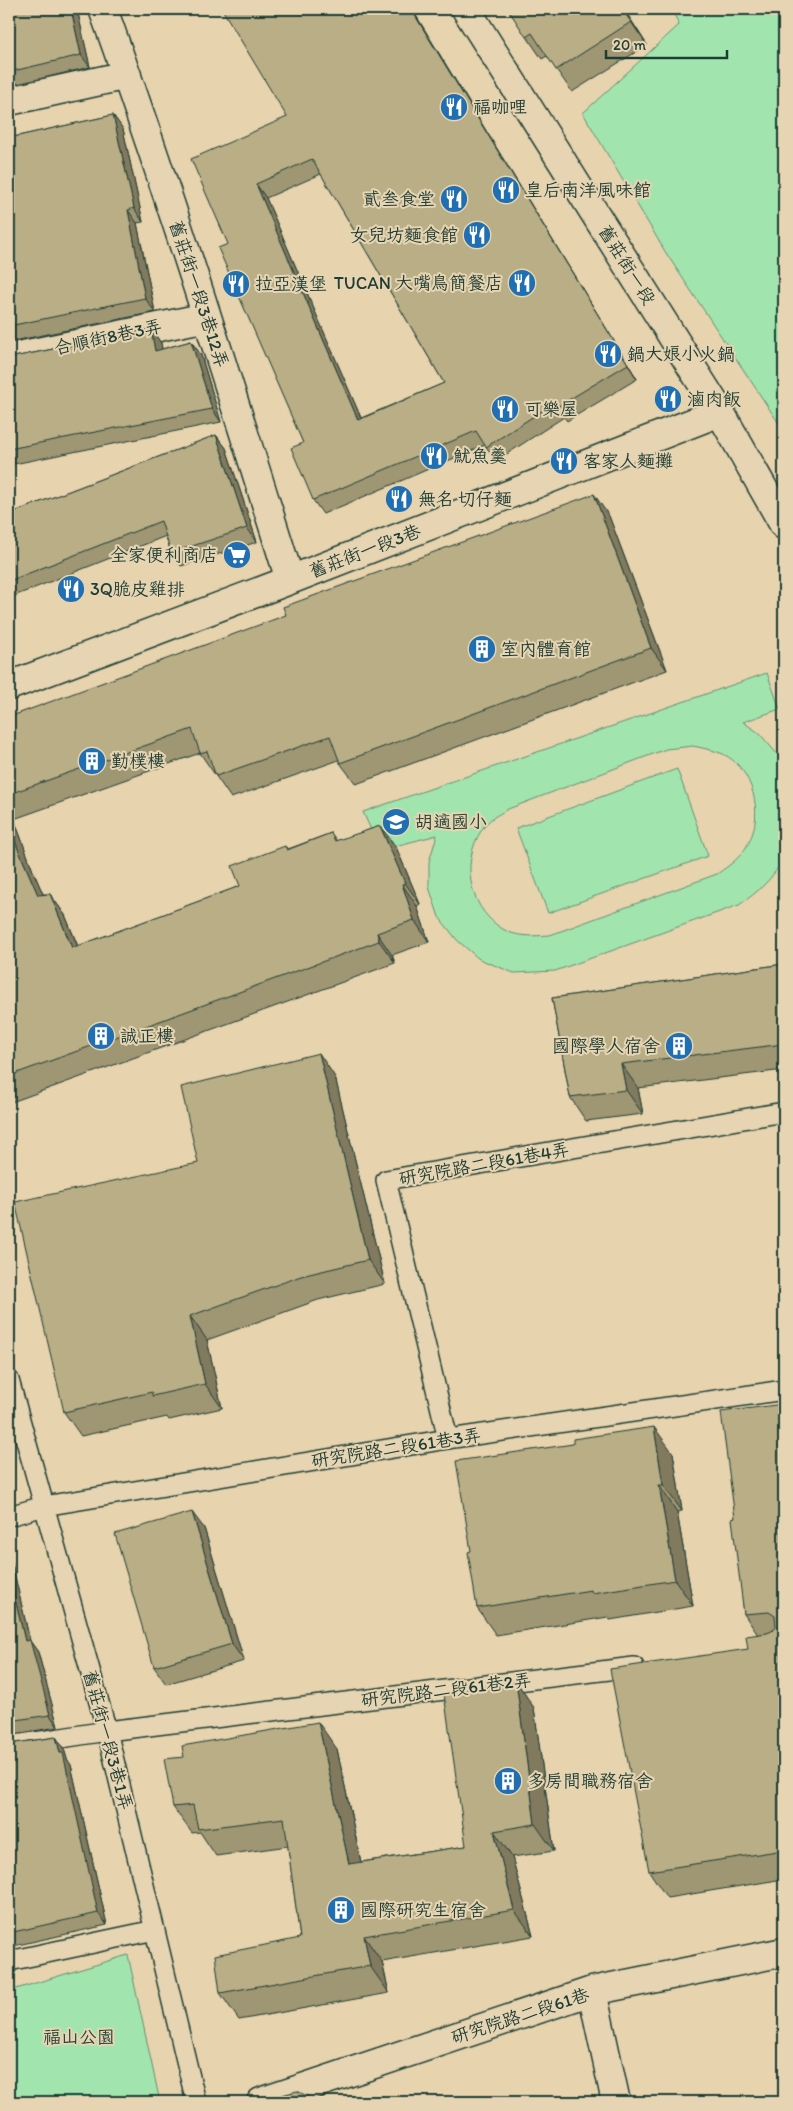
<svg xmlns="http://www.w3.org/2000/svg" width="793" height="2111" font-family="Itim,'LXGW WenKai TC',sans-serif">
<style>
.green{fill:#a2e4ae;stroke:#609071;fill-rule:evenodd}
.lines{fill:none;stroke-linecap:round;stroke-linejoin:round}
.lane-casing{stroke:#1f3d34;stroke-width:22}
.street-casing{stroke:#1f3d34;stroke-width:31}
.secondary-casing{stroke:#1f3d34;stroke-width:31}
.lane{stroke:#e6d4b2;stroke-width:19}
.street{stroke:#e6d4b2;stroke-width:28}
.secondary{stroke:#e6d4b2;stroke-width:28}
.wall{fill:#9f9673;stroke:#1f3d34;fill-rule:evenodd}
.shaded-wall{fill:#827a5e;stroke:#1f3d34}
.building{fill:#b9ae86;stroke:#1f3d34;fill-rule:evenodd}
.labels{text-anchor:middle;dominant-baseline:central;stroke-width:4;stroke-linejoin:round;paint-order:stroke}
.poi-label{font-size:18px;fill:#1f3d34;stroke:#e6d4b2;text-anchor:start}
.street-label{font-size:18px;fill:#1f3d34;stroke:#e6d4b2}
.park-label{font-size:18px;fill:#26453a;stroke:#e6d4b2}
</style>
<rect width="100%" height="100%" fill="#e7d3ad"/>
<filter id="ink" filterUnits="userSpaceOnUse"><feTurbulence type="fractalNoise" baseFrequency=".02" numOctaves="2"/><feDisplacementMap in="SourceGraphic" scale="10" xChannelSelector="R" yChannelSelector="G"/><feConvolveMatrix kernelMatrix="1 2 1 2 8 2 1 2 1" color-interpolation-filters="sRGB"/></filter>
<g filter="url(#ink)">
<path class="green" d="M672,9H784V431L666,253L583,113L679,25Z
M767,673L780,709L743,722L759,733L778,755L784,768V857C774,878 758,892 739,905L555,971L514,973L479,959L457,940L439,917L429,887V862L437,835L380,850L363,812ZM693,746C702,748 714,750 723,754C753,768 764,813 749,842C742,857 730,865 717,874L550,935C534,936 516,938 501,928C466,905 460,856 486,824C491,818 501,813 508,809L666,749Z
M677,769L708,856L548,913L516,828Z
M128,1955L160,2102H9V1985L16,1989Z"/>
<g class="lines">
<defs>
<path id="lane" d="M9,1380L107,1731L196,2102
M448,1439L386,1180L784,1112
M9,1516L44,1506L448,1439L784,1390
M9,1746L107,1731L634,1667
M9,1961L155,1930"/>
<path id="street" d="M103,9C171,197 230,389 290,580
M9,101L127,75
M9,358L207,317
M9,686L290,580L720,412
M592,1991L616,2102
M261,2102L592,1991L784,1952"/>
<path id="secondary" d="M466,9L720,412L784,525"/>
</defs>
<use href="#lane" class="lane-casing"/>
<use href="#street" class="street-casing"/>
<use href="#secondary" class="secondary-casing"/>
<use href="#lane" class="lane"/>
<use href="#street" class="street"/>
<use href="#secondary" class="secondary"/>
</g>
<path class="wall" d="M9,9H77L90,67L9,86Z
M412,9L637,379L567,421L564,417L496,461L485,445L323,514L313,500L303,443L228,244L287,117ZM321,174L444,383L361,418L266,198Z
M508,9H624L647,45L572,92L547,56L542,59Z
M113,115L123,129L143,222L137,223L155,312L9,342V138Z
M151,329L161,343L162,349L191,341L201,355L221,422L9,465V358Z
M216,435L226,448L257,542L181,566L171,553L166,536L9,598V514Z
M609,516L667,670L356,784L340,763L339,760L231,798L200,753L14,819L33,871L43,894H50L65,915L78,946L240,886L285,846L288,849L331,833L337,841L380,826L396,847L420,904L417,906L429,942L392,955L395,963L9,1103V717Z
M784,964V1070L638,1088L643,1114L586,1121L570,1097L552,998Z
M335,1077L385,1284L318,1300L207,1340L222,1408L169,1420L167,1417L81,1436L64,1412L198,1163Z
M784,1404V1879L667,1898L649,1871L748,1649L758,1635L744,1614L735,1518Z
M673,1453L682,1511L677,1512L693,1606L610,1620L608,1617L496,1635L477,1608L471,1551Z
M204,1528L244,1661L166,1684L154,1667Z
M9,1551L30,1641L38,1652L58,1727L9,1735Z
M516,1681L534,1708L554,1851L512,1857L533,1936L382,1962L389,1993L239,2020L220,1993L300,1938L288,1846L216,1856L200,1832L192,1833L173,1807L337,1749L361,1862L466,1846Z
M56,1737L64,1749L67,1759L71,1765L107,1925L9,1947V1744Z"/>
<path class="shaded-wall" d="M71,9H77L90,67L81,55Z
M411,9H412L637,379L628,364Z
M622,9H624L647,45L631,22Z
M113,115L123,129L143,222L134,208Z
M256,184L266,198L368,434L358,420Z
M128,210L137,223L155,312L145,298Z
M151,329L161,343L165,365L155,351Z
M191,341L201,355L221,422L212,409Z
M216,435L226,448L257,542L247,528Z
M594,494L609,516L667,670L651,648Z
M9,811L14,819L33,871L53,917L38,895L18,849L9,824Z
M380,826L396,847L420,904L405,883Z
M402,884L417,906L429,942L414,920Z
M50,894L65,915L87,969L72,948Z
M377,933L392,955L395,963L379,941Z
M319,1053L335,1077L385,1284L368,1260Z
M621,1064L638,1088L643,1114L626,1090Z
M190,1316L207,1340L222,1408L205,1384Z
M654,1427L673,1453L682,1511L663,1485Z
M659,1485L677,1512L693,1606L675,1580Z
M192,1512L204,1528L244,1661L232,1644Z
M9,1551L30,1641L38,1652L58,1727L50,1715L25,1641L9,1574Z
M516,1681L534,1708L554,1851L535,1824Z
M318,1722L337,1749L367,1891L349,1864Z
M56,1737L64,1749L67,1759L71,1765L107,1925L98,1913Z
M494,1831L512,1857L533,1936L514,1910Z
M364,1936L382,1962L389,1993L370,1966Z"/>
<path class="building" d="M9,9H71L81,55L9,72Z
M222,9H411L628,364L557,407L554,403L486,447L476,431L313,500L291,448L303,443L218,248L228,244L191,159L287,117ZM312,159L444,383L358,420L256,184Z
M508,9H622L631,22L556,70L532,33L526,37Z
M113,115L134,208L128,210L145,298L9,326V138Z
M151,329L155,351L191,341L212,409L9,449V358Z
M216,435L247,528L171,553L161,521L9,581V514Z
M594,494L651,648L340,763L330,736L216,776L207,751L200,753L192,729L9,794V717L286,615L283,607Z
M9,824L18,849L38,895L50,894L72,948L240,886L232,866L285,846L287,850L331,833L335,841L380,826L405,883L402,884L414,920L377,933L379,941L9,1076Z
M784,964V1044L621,1064L626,1090L570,1097L552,998Z
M319,1053L368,1260L301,1276L190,1316L205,1384L152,1396V1392L64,1412L15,1202L198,1163L181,1087Z
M784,1404V1850L649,1871L610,1669L748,1649L746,1636L767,1633L772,1631L776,1626L775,1616L769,1612L744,1614L732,1519L735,1518L721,1412Z
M654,1427L663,1485H659L675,1580L592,1593L591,1590L477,1608L468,1552L471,1551L456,1461L573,1444V1439Z
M192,1512L232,1644L154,1667L115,1534Z
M9,1574L25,1641L30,1640L50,1715L9,1721Z
M516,1681L535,1824L494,1831L514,1910L364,1936L370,1966L220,1993L215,1955L300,1938L284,1818L198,1829L193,1805L173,1807L164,1759L184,1757L182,1746L318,1722L349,1864L466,1846L444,1694Z
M56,1737L60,1753H63L98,1913L9,1933V1744Z
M297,2091L319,2102H255Z"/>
</g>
<defs>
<symbol id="restaurant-disc" viewBox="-11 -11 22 22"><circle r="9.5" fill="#1f6fb2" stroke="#e6d4b2"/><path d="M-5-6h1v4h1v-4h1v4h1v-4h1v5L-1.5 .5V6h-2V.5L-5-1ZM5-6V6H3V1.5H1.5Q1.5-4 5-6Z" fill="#fff"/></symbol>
<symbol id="supermarket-disc" viewBox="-11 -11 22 22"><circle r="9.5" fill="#1f6fb2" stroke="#e6d4b2"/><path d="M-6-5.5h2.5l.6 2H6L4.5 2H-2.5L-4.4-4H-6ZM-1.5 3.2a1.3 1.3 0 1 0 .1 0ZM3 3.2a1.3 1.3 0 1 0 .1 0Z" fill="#fff"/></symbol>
<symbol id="building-disc" viewBox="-11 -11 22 22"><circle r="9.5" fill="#1f6fb2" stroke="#e6d4b2"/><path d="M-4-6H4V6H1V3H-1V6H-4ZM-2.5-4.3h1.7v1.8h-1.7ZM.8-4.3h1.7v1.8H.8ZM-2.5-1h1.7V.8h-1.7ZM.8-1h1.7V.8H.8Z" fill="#fff"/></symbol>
<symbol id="school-disc" viewBox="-11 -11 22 22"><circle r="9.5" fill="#1f6fb2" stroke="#e6d4b2"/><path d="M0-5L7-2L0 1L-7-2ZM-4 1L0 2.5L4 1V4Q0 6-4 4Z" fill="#fff"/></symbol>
</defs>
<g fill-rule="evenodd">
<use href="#restaurant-disc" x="438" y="91" width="32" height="32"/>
<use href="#restaurant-disc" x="490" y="174" width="32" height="32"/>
<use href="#restaurant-disc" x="438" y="183" width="32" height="32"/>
<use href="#restaurant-disc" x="461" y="219" width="32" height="32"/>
<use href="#restaurant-disc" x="506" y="267" width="32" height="32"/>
<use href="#restaurant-disc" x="220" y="268" width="32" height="32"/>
<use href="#restaurant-disc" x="592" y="338" width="32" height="32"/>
<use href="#restaurant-disc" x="652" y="383" width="32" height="32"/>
<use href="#restaurant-disc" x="489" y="393" width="32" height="32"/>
<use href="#restaurant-disc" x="418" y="440" width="32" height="32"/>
<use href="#restaurant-disc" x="548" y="445" width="32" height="32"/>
<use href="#restaurant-disc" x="383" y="483" width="32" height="32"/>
<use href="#supermarket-disc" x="221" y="539" width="32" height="32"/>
<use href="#restaurant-disc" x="55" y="573" width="32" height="32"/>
<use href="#building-disc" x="466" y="633" width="32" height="32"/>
<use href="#building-disc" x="76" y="745" width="32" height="32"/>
<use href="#school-disc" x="380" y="806" width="32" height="32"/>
<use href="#building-disc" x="85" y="1020" width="32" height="32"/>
<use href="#building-disc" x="663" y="1030" width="32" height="32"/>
<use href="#building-disc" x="492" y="1765" width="32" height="32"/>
<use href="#building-disc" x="325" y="1894" width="32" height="32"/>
</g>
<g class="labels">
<g class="poi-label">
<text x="473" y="107">福咖哩</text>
<text x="525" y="190">皇后南洋風味館</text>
<text x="435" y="199" text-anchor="end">貳叁食堂</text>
<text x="458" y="235" text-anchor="end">女兒坊麵食館</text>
<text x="503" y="283" text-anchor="end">TUCAN 大嘴鳥簡餐店</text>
<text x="255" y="284">拉亞漢堡</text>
<text x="627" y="354">鍋大娘小火鍋</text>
<text x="687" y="399">滷肉飯</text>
<text x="524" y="409">可樂屋</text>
<text x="453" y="456">魷魚羹</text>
<text x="583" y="461">客家人麵攤</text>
<text x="418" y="499">無名 切仔麵</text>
<text x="218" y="555" text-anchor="end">全家便利商店</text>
<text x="90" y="589">3Q脆皮雞排</text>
<text x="501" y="649">室內體育館</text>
<text x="111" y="761">勤樸樓</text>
<text x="415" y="822">胡適國小</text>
<text x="120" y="1036">誠正樓</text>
<text x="660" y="1046" text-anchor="end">國際學人宿舍</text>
<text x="527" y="1781">多房間職務宿舍</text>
<text x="360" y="1910">國際研究生宿舍</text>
</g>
<g class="street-label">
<text transform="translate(627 265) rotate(58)">舊莊街一段</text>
<text transform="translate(199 294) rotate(72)">舊莊街一段3巷12弄</text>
<text transform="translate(108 337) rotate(-12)">合順街8巷3弄</text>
<text transform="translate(365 551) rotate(-21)">舊莊街一段3巷</text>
<text transform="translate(484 1164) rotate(-10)">研究院路二段61巷4弄</text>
<text transform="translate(396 1448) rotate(-9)">研究院路二段61巷3弄</text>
<text transform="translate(446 1690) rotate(-7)">研究院路二段61巷2弄</text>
<text transform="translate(108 1740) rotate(75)">舊莊街一段3巷1弄</text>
<text transform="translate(520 2016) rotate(-18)">研究院路二段61巷</text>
</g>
<g class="park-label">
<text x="79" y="2037">福山公園</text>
</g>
</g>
<rect width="793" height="2111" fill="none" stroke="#e6d4b2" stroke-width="30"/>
<rect x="15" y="15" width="763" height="2081" fill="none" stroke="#1f3d34" stroke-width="2" filter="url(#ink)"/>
<path d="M606 50v8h121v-8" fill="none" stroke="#1f3d34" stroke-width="2.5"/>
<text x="613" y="50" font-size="15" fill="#1f3d34" stroke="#e6d4b2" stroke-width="4" paint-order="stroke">20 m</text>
</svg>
